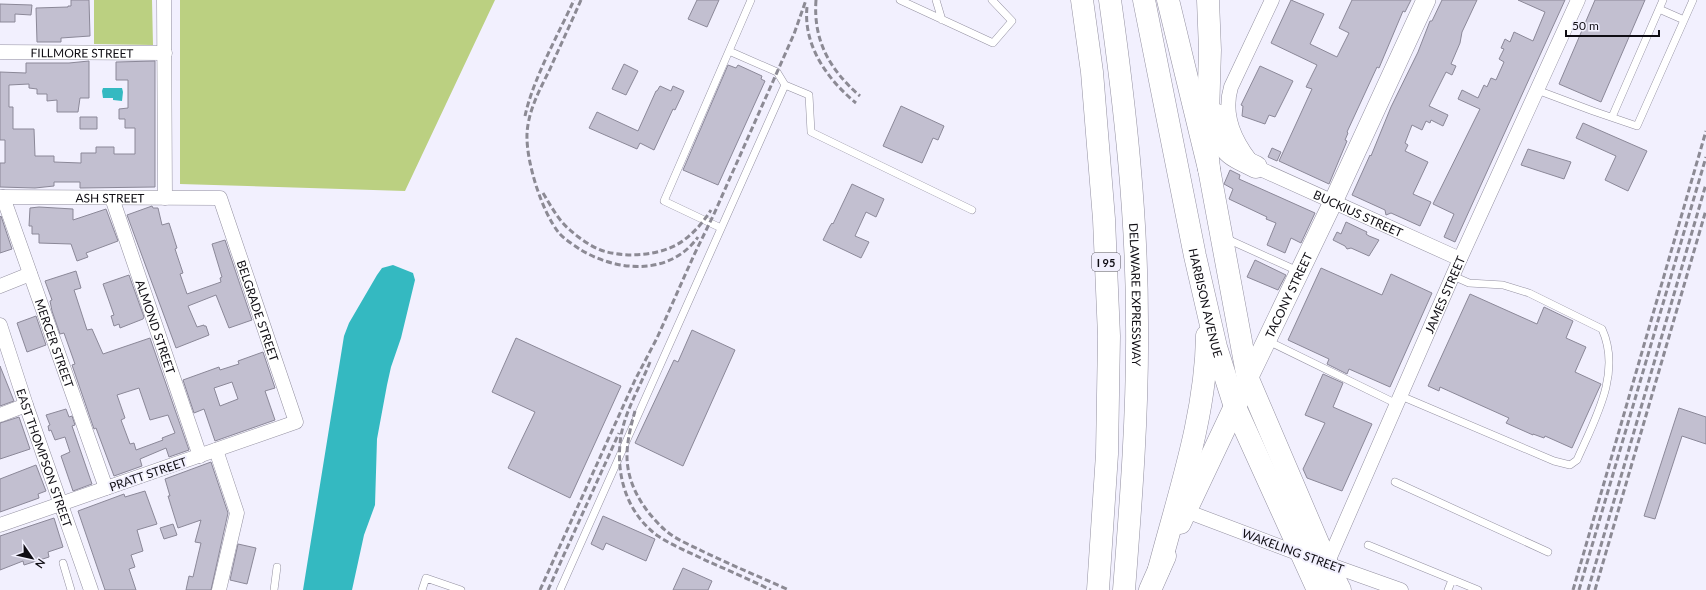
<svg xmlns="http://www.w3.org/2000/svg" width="1706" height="590" font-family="Lato,sans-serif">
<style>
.green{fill:#bbd081}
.water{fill:#34b9c1}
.building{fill:#c2bfd0;stroke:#8b8898;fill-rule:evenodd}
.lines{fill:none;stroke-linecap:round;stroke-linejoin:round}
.lane-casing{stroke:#9390a0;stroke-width:8}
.street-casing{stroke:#9390a0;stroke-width:15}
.secondary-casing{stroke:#9390a0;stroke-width:20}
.primary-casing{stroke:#9390a0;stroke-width:23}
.highway-casing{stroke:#9390a0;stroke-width:23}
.lane{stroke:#fff;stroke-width:7}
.street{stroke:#fff;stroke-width:14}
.secondary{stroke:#fff;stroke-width:19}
.primary{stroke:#fff;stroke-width:22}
.highway{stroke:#fff;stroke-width:22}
.rail{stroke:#8c8a94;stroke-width:3;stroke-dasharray:6 3;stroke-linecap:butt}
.labels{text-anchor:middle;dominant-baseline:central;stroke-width:4;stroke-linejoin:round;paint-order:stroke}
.shield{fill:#f2f0fe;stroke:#53515a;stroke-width:1}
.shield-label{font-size:11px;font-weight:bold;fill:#0f0d13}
.street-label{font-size:12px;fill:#0f0d13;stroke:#f2f0fe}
</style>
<rect width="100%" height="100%" fill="#f2f0fe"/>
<path class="green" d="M94,0H152L153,45L94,44Z
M180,0H495L405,191L180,184Z"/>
<path class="water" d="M103,88H122L123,92L122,101L113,100V98H103L102,91Z
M393,265L413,273L415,280L401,338L391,367L387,385L377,439L375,505L364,535L352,590H303L344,336L349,323L377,275L382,268Z"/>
<path class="building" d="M71,0H89L90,36L61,38V42H37L36,8L68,7V6H71Z
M697,0H719L707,27L688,19Z
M1291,0L1324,14L1310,44L1337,57L1349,33L1339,28L1352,0H1411L1405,12L1403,11L1379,68L1377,67L1347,132L1348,133L1345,140L1347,141L1329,184L1279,161L1312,89L1306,87L1317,65L1271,43Z
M1442,0H1477L1462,32L1460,43L1451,64L1456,66L1452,75L1446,72L1429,106L1448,115L1443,126L1431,120L1430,123L1426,121L1422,130L1412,125L1405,143L1408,145L1405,151L1428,162L1413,194L1431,202L1420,226L1391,213L1386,215L1385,210L1352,195L1370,155L1371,156L1391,107L1418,52L1430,21H1432Z
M1518,0H1565L1455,242L1444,237L1454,214L1433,204L1480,109L1458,99L1462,90L1478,98L1484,85L1487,87L1491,78L1496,80L1504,62L1499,59L1504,49L1501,48L1505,39L1510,42L1514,32L1533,41L1545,12Z
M1595,0H1645L1601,102L1559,84Z
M0,4L32,5L31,15L15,14V22H0Z
M89,61V98H80L78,112H57V100L47,101V94H37V89L29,88V84L9,85V107H13V129H34L35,156H54V162L81,163V153H96V147H114V154H135V128H125V119H119V109L128,108V80H116V62L155,61V187L80,188V182H54V186L35,188L0,187V163H5V140H0V72L26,73V63H69Z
M624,64L638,71L626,95L612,89Z
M728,65L736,68L738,65L762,76L761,79L765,81L718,185L683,170Z
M1260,66L1293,81L1275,117L1269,115L1265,124L1242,116L1243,106L1241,105Z
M660,86L671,91L673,86L684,91L675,110L673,109L654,150L640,143L637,149L589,128L597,112L638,131L656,91H657Z
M901,106L944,126L938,140L933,138L922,163L883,146Z
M80,117H97V129H80Z
M1583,123L1647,151L1628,191L1605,180L1616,156L1576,138Z
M1272,148L1281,152L1277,161L1268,157Z
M1528,149L1571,162L1564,179L1521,165Z
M1230,170L1240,175L1239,179L1315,213L1301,243L1291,238L1285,253L1267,245L1276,223L1266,219L1267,217L1229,199L1233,189L1224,184Z
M852,184L884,199L876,217L866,212L855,236L869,242L861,258L823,240L830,226L832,223L833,224Z
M152,206L153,208H158L162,225L169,223L177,248L175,249L183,273L180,274L187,294L221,282L220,278L222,277L212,244L225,240L252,320L229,328L216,295L188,306L197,327L204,325V326H206L209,335L176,348L127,215Z
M39,207L73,209V220L106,209L118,241L86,253L88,257L77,261L71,244L39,243V234H32V226H29L30,208Z
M1,216L12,249L0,253V217Z
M1346,222L1367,232L1366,234L1369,236L1379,240L1369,256L1351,248L1347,249L1345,246L1333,240L1337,232L1341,234Z
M1255,260L1286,275L1278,290L1247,277Z
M1321,268L1382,295L1391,274L1432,293L1390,387L1349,369L1347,374L1327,364L1329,359L1288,340Z
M76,271L81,288L74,290L87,330L92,329L103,354L150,338L189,450L169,457L166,448L140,459L142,466L114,476L96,428L94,429L72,365L75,364L64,333L60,334L52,311L50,301L52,300L45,281ZM139,388L150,420L168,415L175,433L162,438L163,440L136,450L134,443L130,444L121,420L125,418L117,395Z
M129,275L144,317L143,319L120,328L119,324L114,326L111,316L114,315L103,284Z
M1470,294L1537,324L1544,307L1573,321L1566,338L1586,347L1575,372L1601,384L1572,448L1545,436L1544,438L1533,434V435L1506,423L1509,418L1440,387L1439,391L1428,386Z
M36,316L46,345L27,352L17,323Z
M692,330L735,350L683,466L635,443L674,360L678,362Z
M516,338L621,386L570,498L508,468L535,412L492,392Z
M263,352L275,388L265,391L275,420L215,441L204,409L194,413L183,380L219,367L220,370L239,364L238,361ZM232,382L238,399L220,406L214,388Z
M0,366L14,401L0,406Z
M1323,374L1343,383L1333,407L1372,424L1342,491L1307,478L1303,469L1325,423L1305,415Z
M1679,408L1706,417V444L1682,436L1655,519L1644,516Z
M66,409L69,417L72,416L75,425L72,426L92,484L73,491L61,456L70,452L65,437L55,440L51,430L49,431L48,426L50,425L46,415Z
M19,417L30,449L0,459V423Z
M211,462L228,513L211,590H186L189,576L193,577L201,543L195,542L201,520L178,528L168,496H170L165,479Z
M36,465L46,491L38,494L39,498L0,512V479Z
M145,491L157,524L137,530L143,551L131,555L135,567L129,569L136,590H105L78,511L124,494L125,497Z
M603,516L655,539L646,561L606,543L603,550L591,544Z
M54,518L63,547L48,552L49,557L24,565L23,561L0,570V536Z
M173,524L177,535L164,539L160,528Z
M238,544L256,548L247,584L230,580Z
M683,568L712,581L708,590H673Z"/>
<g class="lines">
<defs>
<path id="lane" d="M900,0L993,43L1012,21L992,0
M936,0L942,20
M1659,9L1684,20
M729,51L777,72L785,85
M1537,90L1593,111L1637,126L1693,0
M1612,117L1663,0
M721,228L664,201L751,0
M1225,238L1300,272
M1268,341L1397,404
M1401,396L1554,461L1570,465L1577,460C1595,419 1622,373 1602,329L1529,293L1503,285L1469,283L1453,276
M1395,482L1548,552
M1368,545L1478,590
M63,563L71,590
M274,590L277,567
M422,590L426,578L461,590
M560,590L785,85L809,95L811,132L972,210
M1448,590L1452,580"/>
<g id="street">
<path d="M164,0L165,198"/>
<path id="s1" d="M1272,0L1231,87C1222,117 1237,145 1256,167L1460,259"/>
<path id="s2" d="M0,52L165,53"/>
<path id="s3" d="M0,197L220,198L296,422L0,525"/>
<path id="s4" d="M3,197L106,488"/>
<path id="s5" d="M112,198L200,456"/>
<path d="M0,286L30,274"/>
<path id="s6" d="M0,325L26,405L91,590"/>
<path d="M0,415L26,405"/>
<path d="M216,450L237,513L219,590"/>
<path d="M1186,511L1305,556"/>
<path d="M1325,563L1401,590"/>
<path id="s7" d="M1327,564L1460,259L1578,0"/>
</g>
<g id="secondary">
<path id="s8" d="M1248,379L1333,202L1426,0"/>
</g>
<g id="primary">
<path id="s9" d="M1144,0L1195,256L1216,347L1235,407L1318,590"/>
<path d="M1168,0L1209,169L1248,379L1327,564L1340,590"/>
<path d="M1180,523L1239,398"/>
<path d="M1159,569C1179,493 1206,415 1207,336"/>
<path d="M1150,590L1165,556"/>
</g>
<g id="highway">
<path d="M1082,0L1092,72L1104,219L1109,336L1107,454L1098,590"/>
<path id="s10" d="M1110,0C1125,107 1137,214 1137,322C1138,411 1131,501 1124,590"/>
<path d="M1208,0L1210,50L1207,148L1209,169"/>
<path d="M1217,115C1222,151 1224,152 1256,167"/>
</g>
</defs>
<use href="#lane" class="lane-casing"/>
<use href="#street" class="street-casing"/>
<use href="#secondary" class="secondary-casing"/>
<use href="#primary" class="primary-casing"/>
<use href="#highway" class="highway-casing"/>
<use href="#lane" class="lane"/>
<use href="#street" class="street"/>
<use href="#secondary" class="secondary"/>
<use href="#primary" class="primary"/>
<use href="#highway" class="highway"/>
<path class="rail" d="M581,0C571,23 560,46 550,69C540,89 528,111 527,134C526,162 542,212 559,233C565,240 574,245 581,250C618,272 670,276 698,237
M816,0C813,41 830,70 860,96
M807,7C803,46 828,80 856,103
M525,116C533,79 558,35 574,0
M543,193C551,206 558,220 570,230C580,239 594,249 607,252C631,258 664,255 684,240C695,232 704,221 711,210
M650,362C641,385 625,411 621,436C615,473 626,513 658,536C673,546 691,553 707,561C728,570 750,580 771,590
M635,411C631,425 627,441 627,456C627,485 644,511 665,530C675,539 690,545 702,551C731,565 760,577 789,590
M540,590L635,380L657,338L694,255L714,214L794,34L806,0
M548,590L619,433
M1573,590L1706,131
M1579,590L1706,157
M1588,590L1706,184
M1595,590L1706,210"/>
</g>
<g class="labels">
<rect class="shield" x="1092" y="253" width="28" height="18" rx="3"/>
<g class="shield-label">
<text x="1106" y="262">I 95</text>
</g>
<g class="street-label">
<text stroke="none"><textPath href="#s2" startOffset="82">FILLMORE STREET</textPath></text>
<text stroke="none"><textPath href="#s3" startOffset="110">ASH STREET</textPath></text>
<text stroke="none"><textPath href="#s1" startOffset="296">BUCKIUS STREET</textPath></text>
<text stroke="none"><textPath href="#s7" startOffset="294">JAMES STREET</textPath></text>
<text stroke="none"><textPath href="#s10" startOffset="296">DELAWARE EXPRESSWAY</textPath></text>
<text stroke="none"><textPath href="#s8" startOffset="93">TACONY STREET</textPath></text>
<text stroke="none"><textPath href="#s9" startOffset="309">HARBISON AVENUE</textPath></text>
<text stroke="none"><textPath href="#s3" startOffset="339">BELGRADE STREET</textPath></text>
<text stroke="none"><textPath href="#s5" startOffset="136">ALMOND STREET</textPath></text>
<text stroke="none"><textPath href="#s4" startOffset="155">MERCER STREET</textPath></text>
<text stroke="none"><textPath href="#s6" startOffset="140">EAST THOMPSON STREET</textPath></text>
<text transform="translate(148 474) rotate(-19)">PRATT STREET</text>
<text transform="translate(1293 551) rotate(20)">WAKELING STREET</text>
</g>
</g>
<g transform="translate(32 558) rotate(124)" stroke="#f2f0fe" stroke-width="3" paint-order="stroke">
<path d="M0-3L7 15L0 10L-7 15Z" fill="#0f0d13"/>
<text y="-6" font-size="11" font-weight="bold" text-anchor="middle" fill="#0f0d13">N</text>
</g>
<path d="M1566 30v6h93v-6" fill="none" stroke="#0f0d13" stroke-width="2"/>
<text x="1572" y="30" font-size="12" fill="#0f0d13" stroke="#f2f0fe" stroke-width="3" paint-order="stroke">50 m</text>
</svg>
